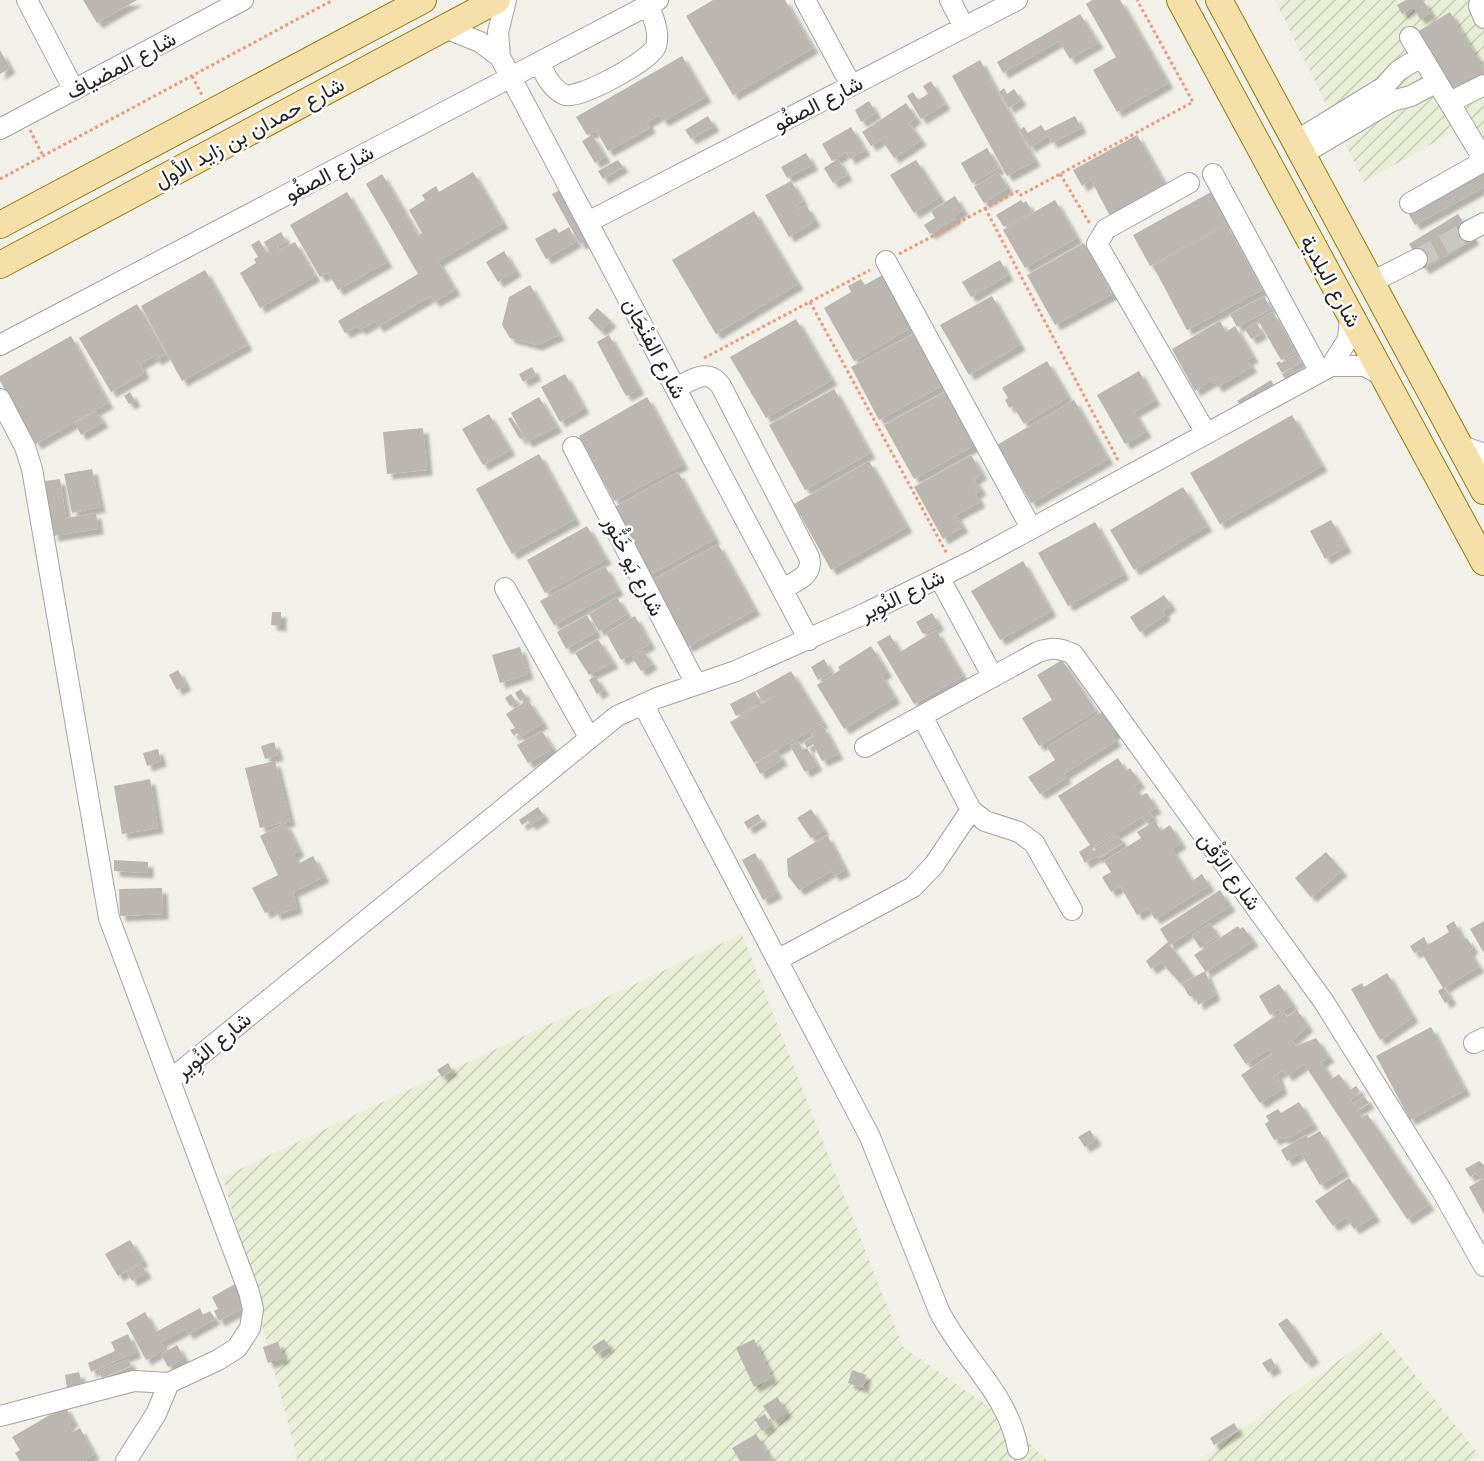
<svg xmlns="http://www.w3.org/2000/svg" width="1484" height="1461" font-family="Inter,Vazirmatn,sans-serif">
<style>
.farmland{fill:url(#farmland-furrows)}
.building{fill:#bbb6af;filter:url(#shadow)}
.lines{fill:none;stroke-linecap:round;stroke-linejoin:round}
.minor-tunnel{stroke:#c8c7c1;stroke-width:20;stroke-dasharray:20 10;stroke-linecap:butt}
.minor-casing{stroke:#a3a3a3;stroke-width:22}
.major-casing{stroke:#947b0b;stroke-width:28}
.path{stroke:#f1987b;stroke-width:3;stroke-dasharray:3 3;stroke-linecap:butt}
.minor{stroke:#fff;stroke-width:20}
.major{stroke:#f6e0a9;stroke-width:26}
.labels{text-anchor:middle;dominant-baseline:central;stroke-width:5;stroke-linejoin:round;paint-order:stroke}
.street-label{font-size:21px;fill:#222;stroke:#fff}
</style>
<defs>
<pattern id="farmland-furrows" width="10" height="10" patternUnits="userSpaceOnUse" patternTransform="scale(1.5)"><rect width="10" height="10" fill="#e9eed6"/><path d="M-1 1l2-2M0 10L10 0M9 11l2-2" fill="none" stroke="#c8ccb7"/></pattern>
<filter id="shadow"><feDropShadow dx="5.5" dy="5.5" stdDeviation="1.5" flood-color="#0004"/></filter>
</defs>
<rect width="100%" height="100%" fill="#f1f0e9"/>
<path class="farmland" d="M1275,0H1484V144L1471,122L1364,182Z
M742,934L903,1347L988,1406L1048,1461H298L223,1177Z
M1380,1331L1479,1455L1471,1461H1198Z"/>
<path class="building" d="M83,0H137L97,23Z
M713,0H785L813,48L733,95L686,16Z
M1092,0H1120L1168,83L1117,112L1093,70L1116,57L1086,4Z
M1406,0H1423L1431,13L1420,19L1413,7L1402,14L1397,5Z
M1450,12L1484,69V73L1453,92L1417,32Z
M1080,14L1098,43L1070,59L1059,41L1003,73L997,62Z
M0,50L10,68L0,74Z
M682,56L706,97L663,121L659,115L647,122L650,128L608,151L596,130L587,135L576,117Z
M980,60L1035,161L1007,176L952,76Z
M931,81L945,104L921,119L907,96L913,92L918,100L928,94L923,86Z
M1004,88L1007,94L1014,89L1021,100L1009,108L999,92Z
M869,101L876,113L861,122L855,110Z
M906,103L916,118L909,123L921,140L894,158L881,139L871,146L862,132Z
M708,116L714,126L691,139L685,130Z
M1075,116L1081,128L1052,143L1048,136L1030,147L1019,130L1024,127L1028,133L1041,125L1045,131Z
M851,127L865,150L850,159L846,152L832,161L822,144Z
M592,135L605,157L595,163L582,141Z
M1137,135L1167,188L1111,218L1091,180L1082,186L1073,170Z
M987,148L999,168L972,183L961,163Z
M806,153L813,165L787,178L781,167Z
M838,159L847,175L833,183L824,168Z
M618,160L623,167L603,179L598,171Z
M916,160L940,197L914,213L890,175Z
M1484,169V187L1415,225L1407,211Z
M473,172L503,223L438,261L455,290L434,302L431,296L378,327L375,321L360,330L358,326L345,333L338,321L418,274L366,184L382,174L418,235L422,233L409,210L425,200L422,195L436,186L439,192Z
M998,172L1008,188L984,203L974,187Z
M791,181L803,201L796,205L799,209L806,205L815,221L789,237L765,195Z
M560,190L588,240L580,244L552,194Z
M347,192L387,262L338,290L328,273L320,277L290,225Z
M1211,192L1228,222L1150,266L1133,235Z
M955,196L963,210L955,215L956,218L930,234L924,225L935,218L931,211Z
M1021,200L1023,203L1026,201L1032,211L1004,227L996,215Z
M1055,200L1077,238L1025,268L1003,230Z
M754,211L798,284L716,334L672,260Z
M1458,214L1474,239L1424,269L1409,244Z
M1227,225L1262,290L1187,330L1153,266Z
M569,227L576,242L546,259L535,239L555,228L559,233Z
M281,232L286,241L277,246L280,250L295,242L315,276L260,308L240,273L256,263L254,259L258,257L251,245L259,240L266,252L269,251L264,242Z
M1084,243L1112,294L1055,325L1027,275Z
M504,251L516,271L498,282L486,262Z
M1000,260L1008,275L971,297L962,282Z
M205,270L247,345L182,381L141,306Z
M884,274L914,326L854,361L824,308L851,292L848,286L861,279L865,285Z
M530,285L559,335L537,345L510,338L502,325L509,297Z
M992,296L1020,345L969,375L940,325Z
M1264,296L1271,309L1237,327L1230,314Z
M137,304L166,354L156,360L154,356L140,364L144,373L111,392L79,338Z
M597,308L611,321L601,331L588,318Z
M1273,312L1296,351L1281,360L1258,320Z
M796,319L832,380L766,418L730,357Z
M1220,321L1226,332L1235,326L1253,357L1247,360L1252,367L1217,387L1213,380L1195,391L1172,349Z
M1256,322L1262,333L1251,339L1245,329Z
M917,332L945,384L879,420L851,367Z
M609,335L639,389L626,396L597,342Z
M71,336L108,403L36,444L0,381V376Z
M1296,354L1301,361L1282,373L1276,363L1280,361L1281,363Z
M1047,361L1068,397L1024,424L1013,406L1009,408L1005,400L1008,398L1002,388Z
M532,367L536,375L523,382L519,374Z
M1292,368L1296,375L1286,380L1282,374Z
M1139,371L1155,400L1134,412L1146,432L1125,444L1097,395Z
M565,374L584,408L560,422L541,387Z
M1271,380L1274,386L1241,406L1237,401Z
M834,389L870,453L805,490L769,425Z
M950,389L979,443L914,479L884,425Z
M130,392L135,401L129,404L124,396Z
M539,397L557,427L527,442L511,413Z
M647,397L683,464L614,501L579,436Z
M1074,400L1108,459L1031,503L997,445Z
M96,411L103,422L81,435L75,423Z
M489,414L510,450L483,465L462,429Z
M1292,415L1322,466L1220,524L1190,473Z
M511,417L524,437L520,439L508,419Z
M423,428L427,470L387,474L383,432Z
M539,454L575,519L512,554L476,489Z
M971,455L982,474L974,479L981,490L975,493L980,502L956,515L963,527L943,539L914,487Z
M869,461L907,527L831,570L794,504Z
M92,469L100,507L72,513L64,474Z
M678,472L715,539L646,577L609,510Z
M60,479L66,518L96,513L98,529L53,536L45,481Z
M1183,487L1207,526L1134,570L1110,530Z
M1331,520L1346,547L1325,559L1310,531Z
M1095,522L1124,574L1068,606L1038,553Z
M587,526L606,559L545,593L527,560Z
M718,544L755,610L687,647L651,581Z
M1023,561L1051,611L1000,640L971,591Z
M605,566L618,590L554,625L540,601Z
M1164,595L1171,605L1163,611L1165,615L1140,632L1130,617Z
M617,597L627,614L599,631L589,614Z
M272,612H281V626L271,625Z
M932,613L939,625L923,634L916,622Z
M587,615L596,632L566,649L557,632Z
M635,616L650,644L621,660L606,633Z
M936,630L963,676L914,704L877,642L890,635L900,652Z
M598,639L613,663L589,675L575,653Z
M871,646L887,672L881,675L895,698L844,729L817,685L840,670L838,667Z
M520,647L528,674L500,683L492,655Z
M643,650L652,664L641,671L632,657Z
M824,659L831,672L818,680L811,667Z
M1062,660L1096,711L1039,746L1022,718L1052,700L1037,675Z
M178,670L186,685L177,690L169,675Z
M791,671L823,723L754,763L730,722L777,695L763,702L756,691Z
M595,676L604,690L597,694L589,680Z
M521,689L526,697L520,701L515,693Z
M755,691L761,703L736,716L730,704Z
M511,694L517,703L510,706L505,698Z
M528,700L543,723L520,737L517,733L514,736L510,730L515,728L506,714Z
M1105,710L1118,731L1112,735L1116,741L1064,774L1066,778L1040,794L1028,777L1055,760L1047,747Z
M823,726L838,754L822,761L813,744L807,748L804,742L813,737L811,733Z
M542,731L553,749L528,763L517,745Z
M798,741L803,750L807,748L817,765L805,772L790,746Z
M274,742L278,755L265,759L261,746Z
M158,749L161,761L147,766L143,753Z
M777,751L782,760L760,774L755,764Z
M1118,758L1126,771L1130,768L1140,783L1134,786L1141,796L1147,793L1156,808L1149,812L1153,817L1145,822L1142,817L1092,849L1094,851L1118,835L1123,843L1098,858L1097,856L1085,863L1079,852L1090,845L1058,796Z
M275,761L290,821L260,828L245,768Z
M150,779L158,828L122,834L114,786Z
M538,807L544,816L531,825L528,821L522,825L519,820Z
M811,809L824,830L811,838L797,818Z
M758,814L762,820L748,829L744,822Z
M1155,821L1161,831L1170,825L1181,843L1172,849L1192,881L1202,874L1209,886L1155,919L1148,908L1137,915L1120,886L1111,892L1102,877L1111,872L1104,861L1141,838L1137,832Z
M285,823L299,851L293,854L298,864L313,856L324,877L293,892L297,908L276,915L273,909L265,913L252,888L278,875L260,836Z
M827,835L845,870L834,876L832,871L799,890L788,876L787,859Z
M1326,852L1342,871L1311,897L1295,878Z
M755,853L777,893L763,900L742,860Z
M114,860L148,862V873L114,871Z
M162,888L163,914L120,916L119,889Z
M1220,890L1230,906L1170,945L1193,976L1181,984L1161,962L1151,969L1146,961L1168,942L1160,929Z
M1454,921L1463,940L1467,938L1473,948L1469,951L1479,967L1443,988L1420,950L1414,953L1410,946L1424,937L1428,945L1449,932L1446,926Z
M1484,921V953L1470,929Z
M1210,923L1218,936L1200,948L1192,935Z
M1238,926L1240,929L1243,927L1253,941L1206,972L1194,955Z
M1205,971L1215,995L1198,1005L1196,996H1189L1182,984Z
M1387,973L1413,1017L1380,1040L1351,989L1362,983L1364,987Z
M1279,984L1293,1005L1283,1011L1287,1017L1297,1010L1308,1026L1292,1041L1296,1046L1316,1038L1329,1057L1321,1062L1332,1079L1339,1074L1350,1090L1356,1086L1360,1091L1351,1100L1353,1104L1364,1096L1369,1103L1357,1110L1362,1118L1367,1114L1429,1205L1407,1219L1304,1064L1287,1076L1283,1070L1277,1074L1282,1089L1260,1103L1241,1075L1272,1054L1269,1049L1246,1064L1233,1045L1281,1012L1279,1009L1270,1015L1259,996Z
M1444,987L1451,999L1445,1003L1438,991Z
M1431,1027L1465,1090L1410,1120L1376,1056Z
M448,1063L452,1070L442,1077L437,1070Z
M1299,1102L1313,1124L1287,1139L1280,1137L1274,1140L1265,1124L1269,1121L1266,1116L1278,1109L1281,1113Z
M1090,1130L1096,1140L1085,1147L1078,1137Z
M1320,1131L1344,1171L1320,1185L1301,1153L1287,1161L1281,1150L1306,1135L1308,1138Z
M1479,1161L1484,1165V1174L1479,1177L1476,1173L1470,1177L1465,1169Z
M1349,1178L1375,1216L1354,1229L1346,1217L1333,1226L1315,1201Z
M1484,1178V1214L1469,1187Z
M130,1240L143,1261L118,1276L105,1254Z
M141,1264L146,1273L132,1281L127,1272Z
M235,1284L247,1306L219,1321L214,1311L218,1309L212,1297Z
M200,1308L203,1315L210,1311L215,1319L188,1334L185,1329L161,1342L165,1349L146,1360L126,1323L145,1312L156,1332Z
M1287,1318L1314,1357L1306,1363L1278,1324Z
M128,1334L136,1352L91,1372L88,1363L115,1351L111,1342Z
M604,1339L609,1346L597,1354L592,1347Z
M754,1339L772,1378L754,1387L736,1348Z
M278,1342L284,1358L268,1363L263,1347Z
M177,1345L184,1358L168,1367L161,1354Z
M1271,1358L1276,1367L1268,1372L1262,1363Z
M128,1359L131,1366L102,1378L99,1371Z
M852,1370L866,1375L863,1388L848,1383Z
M79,1372L82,1385L67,1388L65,1375Z
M777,1397L787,1412L773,1421L763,1406Z
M65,1406L73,1421L68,1424L73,1432L80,1428L94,1454L82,1461H20L15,1453L20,1450L12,1437Z
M765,1414L771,1425L762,1431L755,1420Z
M1234,1423L1238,1430L1214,1445L1210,1438Z
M756,1434L772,1461H740L732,1448Z"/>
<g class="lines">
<path class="minor-tunnel" d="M1417,259L1469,231"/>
<defs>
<path id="minor" d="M27,0L74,90
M506,0L498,32L500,57L809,640
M805,0L851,85
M950,0L964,27
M1480,0L1479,6L1484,18
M445,28L480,42L500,57
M1410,37L1481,155L1477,165L1410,203
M539,63C545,74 551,89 565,95C578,100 652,60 656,46C660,32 653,18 649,5
M1450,102L1484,85
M0,129L243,0
M1296,141L1384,87L1398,71L1422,56
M1303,154L1392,101L1411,96L1437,82
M1213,174L1320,372
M1189,183L1106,229L1097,244L1206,433
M588,222L1017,0
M1469,231L1484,223
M886,261L1031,528
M1372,282L1417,259
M0,345L658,0
M1331,366L1348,339L1350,317
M676,388C692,380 708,367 721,386L809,557C814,576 796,581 782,589
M0,399L25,447L32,469L109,918L249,1292L253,1309L250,1328L237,1348L218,1360L169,1383L134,1381L0,1416
M1459,445L1484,454
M573,447L696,684
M939,577L993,677
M505,588L589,737
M643,704L870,1137L939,1311C963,1359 1008,1393 1018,1449
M922,716L971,810L985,821L1019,832L1034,843L1072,910
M865,747L1038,652C1052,647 1060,648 1073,654L1324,1002L1442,1191L1484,1266
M777,960L913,887L934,865L971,810
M1474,1043L1484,1038
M170,1080L617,716L657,698L736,671L864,614L970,562L1331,366H1365L1385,377
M126,1461L156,1414L169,1383"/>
<path id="major" d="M1180,0L1484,562
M1219,0L1484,491
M0,225L423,0
M0,265L497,0"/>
</defs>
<use href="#minor" class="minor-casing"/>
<use href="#major" class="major-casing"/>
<path class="path" d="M192,76L202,95
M30,130L43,156
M1060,174L1090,224
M0,179L333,0
M985,208L1119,462
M899,254L1018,191L1021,195L1193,102L1137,0
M810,302L947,554
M704,358L870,270"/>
<use href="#minor" class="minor"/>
<use href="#major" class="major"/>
</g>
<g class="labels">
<g class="street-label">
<text transform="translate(121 65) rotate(-28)">شارع المضياف</text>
<text transform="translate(818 103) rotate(-27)">شارع الصفُو</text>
<text transform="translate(249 132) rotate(-28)">شارع حمدان بن زايد الأول</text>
<text transform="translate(329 173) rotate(-28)">شارع الصفُو</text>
<text transform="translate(1331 281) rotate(61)">شارع البلدية</text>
<text transform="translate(655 348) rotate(62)">شارع الفِنْجَان</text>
<text transform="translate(634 566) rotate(63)">شارع يَو خَنُّور</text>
<text transform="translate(902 595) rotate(-26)">شارع النُوِير</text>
<text transform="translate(1230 871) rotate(54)">شارع الزَّفْن</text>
<text transform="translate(213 1045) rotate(-40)">شارع النُوِير</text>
</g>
</g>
</svg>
